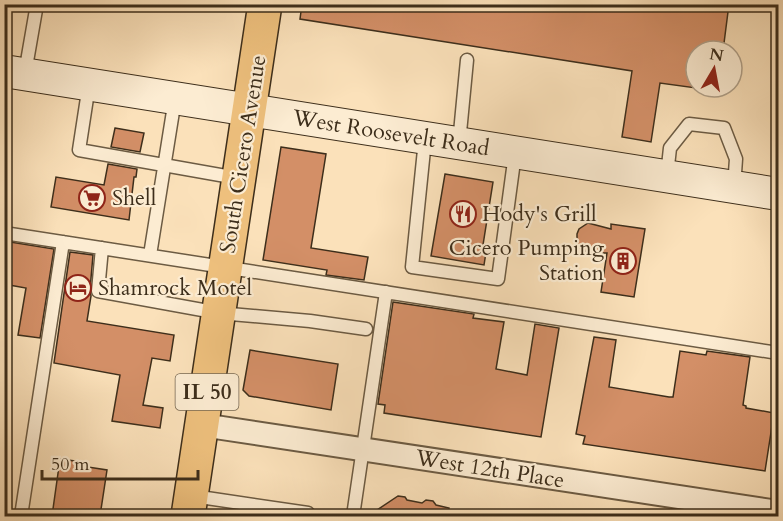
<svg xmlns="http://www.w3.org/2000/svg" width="783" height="521" font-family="Cardo,serif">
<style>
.building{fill:#d38f67;stroke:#3d2e1b;stroke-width:1.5}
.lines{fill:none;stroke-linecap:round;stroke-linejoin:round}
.lane-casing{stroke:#6c5b43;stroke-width:15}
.street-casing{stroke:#6c5b43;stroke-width:26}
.secondary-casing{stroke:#3d2e1b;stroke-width:34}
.primary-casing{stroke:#3d2e1b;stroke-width:36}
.lane{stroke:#fcecd2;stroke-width:12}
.street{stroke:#fcecd2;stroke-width:22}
.secondary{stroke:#fcecd2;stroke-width:32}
.primary{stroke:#eec07d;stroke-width:33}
.labels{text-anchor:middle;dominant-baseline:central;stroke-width:4.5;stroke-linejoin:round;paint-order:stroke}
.shield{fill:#fcecd2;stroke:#766752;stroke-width:1.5}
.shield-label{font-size:21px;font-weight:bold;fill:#3d2e1b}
.street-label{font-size:22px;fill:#3d2e1b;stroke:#fcecd2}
.poi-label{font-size:22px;fill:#3d2e1b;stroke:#fcecd2;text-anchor:start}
</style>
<rect width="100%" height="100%" fill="#fbe1ba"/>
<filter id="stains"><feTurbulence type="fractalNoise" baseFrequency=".00333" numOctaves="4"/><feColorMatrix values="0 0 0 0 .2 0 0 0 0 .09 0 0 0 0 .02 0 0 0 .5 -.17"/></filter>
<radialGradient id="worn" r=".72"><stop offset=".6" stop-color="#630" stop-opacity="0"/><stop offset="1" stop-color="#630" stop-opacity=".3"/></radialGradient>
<path class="building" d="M302,4H729L723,51H696V88L660,83L651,142L622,137L632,71L300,19Z
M115,128L144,133L140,152L111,147Z
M281,147L326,154L311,248L368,257L364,280L326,275L327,270L263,260Z
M108,164L137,169L136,177H134L129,220L51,207L56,177L104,185Z
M445,174L493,182L483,245L487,246L484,265L431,256Z
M588,223L611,229V224L645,229L634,297L601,292L607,253H589L580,248L577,244V234L579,229Z
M4,241L54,249L40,338L18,335L26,288L4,284Z
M70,252L93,255L90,290L91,296L87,321L174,335L170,361L152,358L143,405L163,408L160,428L112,421L120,375L54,363Z
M393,302L474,314L473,318L504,322L496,369L527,375L535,324L559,328L541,437L384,413L385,405L378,404Z
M594,337L616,340L609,387L669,397H673L680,351L706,355L707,351L750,357L743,405L746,406V408L774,413L765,471L583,444L585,436L576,434Z
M250,350L338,364L331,410L249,396L243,390Z
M60,459L82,462L81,466L107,470L100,516H52Z
M398,496L405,497L407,500L422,503L426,500L433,501L436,505L449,508L448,516H368Z"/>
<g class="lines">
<defs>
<path id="lane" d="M25,73L37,4
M89,85L79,150L237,178
M425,140L412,267L498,279L515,154
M459,143L467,60
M667,175L670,148L689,124L724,128L736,159L734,187
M4,233L778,353
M102,248L98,291L219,313L310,321L366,329
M150,255L175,99
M193,496L308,513L307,516
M21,516L63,242
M353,516L386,292"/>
<path id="street" d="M202,425L778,512"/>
<path id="secondary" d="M4,71L778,194"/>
<path id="primary" d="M188,516L265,4"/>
</defs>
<use href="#lane" class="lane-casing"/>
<use href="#street" class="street-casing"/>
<use href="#secondary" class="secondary-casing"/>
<use href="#primary" class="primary-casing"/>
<use href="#lane" class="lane"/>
<use href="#street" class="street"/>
<use href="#secondary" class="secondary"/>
<use href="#primary" class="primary"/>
</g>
<defs>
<symbol id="supermarket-ring" viewBox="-11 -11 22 22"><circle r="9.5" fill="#fcecd2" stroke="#8f2418" stroke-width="1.5"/><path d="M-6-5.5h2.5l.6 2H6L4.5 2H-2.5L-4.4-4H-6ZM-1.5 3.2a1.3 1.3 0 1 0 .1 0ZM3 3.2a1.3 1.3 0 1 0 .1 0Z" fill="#8f2418"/></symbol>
<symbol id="restaurant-ring" viewBox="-11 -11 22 22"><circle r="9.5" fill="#fcecd2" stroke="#8f2418" stroke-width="1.5"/><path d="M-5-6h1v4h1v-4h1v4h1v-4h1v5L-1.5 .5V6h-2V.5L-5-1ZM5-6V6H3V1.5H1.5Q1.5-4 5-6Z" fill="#8f2418"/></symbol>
<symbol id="building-ring" viewBox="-11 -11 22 22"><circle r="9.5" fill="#fcecd2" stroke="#8f2418" stroke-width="1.5"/><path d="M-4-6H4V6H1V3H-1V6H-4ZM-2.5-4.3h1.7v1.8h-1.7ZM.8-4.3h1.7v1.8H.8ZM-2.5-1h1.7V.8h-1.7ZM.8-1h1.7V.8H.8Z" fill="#8f2418"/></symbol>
<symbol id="hotel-ring" viewBox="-11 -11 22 22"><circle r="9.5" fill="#fcecd2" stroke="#8f2418" stroke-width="1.5"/><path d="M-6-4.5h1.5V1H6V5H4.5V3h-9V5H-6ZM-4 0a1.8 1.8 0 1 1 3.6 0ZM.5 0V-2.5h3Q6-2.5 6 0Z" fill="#8f2418"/></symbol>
</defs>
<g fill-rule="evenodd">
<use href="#supermarket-ring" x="77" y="183" width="30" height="30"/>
<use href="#restaurant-ring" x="448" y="199" width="30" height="30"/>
<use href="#building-ring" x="608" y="246" width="30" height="30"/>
<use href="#hotel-ring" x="63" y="273" width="30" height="30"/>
</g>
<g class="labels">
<rect class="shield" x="175.5" y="374" width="63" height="36" rx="4.5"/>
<g class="shield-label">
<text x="207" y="392">IL 50</text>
</g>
<g class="street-label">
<text transform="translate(391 133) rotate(9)">West Roosevelt Road</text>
<text transform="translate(243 154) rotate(-81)">South Cicero Avenue</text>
<text transform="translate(490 469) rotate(9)">West 12th Place</text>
</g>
<g class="poi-label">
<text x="112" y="198">Shell</text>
<text x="482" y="214">Hody's Grill</text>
<text x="604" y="248" text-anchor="end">Cicero Pumping<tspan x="604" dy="25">Station</tspan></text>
<text x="98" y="288">Shamrock Motel</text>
</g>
</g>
<rect width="783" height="521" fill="none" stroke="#fbe1ba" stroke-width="24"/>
<rect x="6" y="6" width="771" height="509" fill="none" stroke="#3d2e1b" stroke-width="3"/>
<rect x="12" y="12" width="759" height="497" fill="none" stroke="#3d2e1b" stroke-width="1.5"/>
<g transform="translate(714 69) rotate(10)"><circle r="28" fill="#fcecd2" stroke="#b0a089" stroke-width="1.5"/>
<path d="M0-4.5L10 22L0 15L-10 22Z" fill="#8f2418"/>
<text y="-9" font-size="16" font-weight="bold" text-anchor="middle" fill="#3d2e1b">N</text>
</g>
<path d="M42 470v9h156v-9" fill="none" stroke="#3d2e1b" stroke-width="3"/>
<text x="51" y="470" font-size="18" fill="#3d2e1b" stroke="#fcecd2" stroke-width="4.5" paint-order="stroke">50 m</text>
<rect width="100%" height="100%" filter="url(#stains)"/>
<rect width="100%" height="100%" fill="url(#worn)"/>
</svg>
